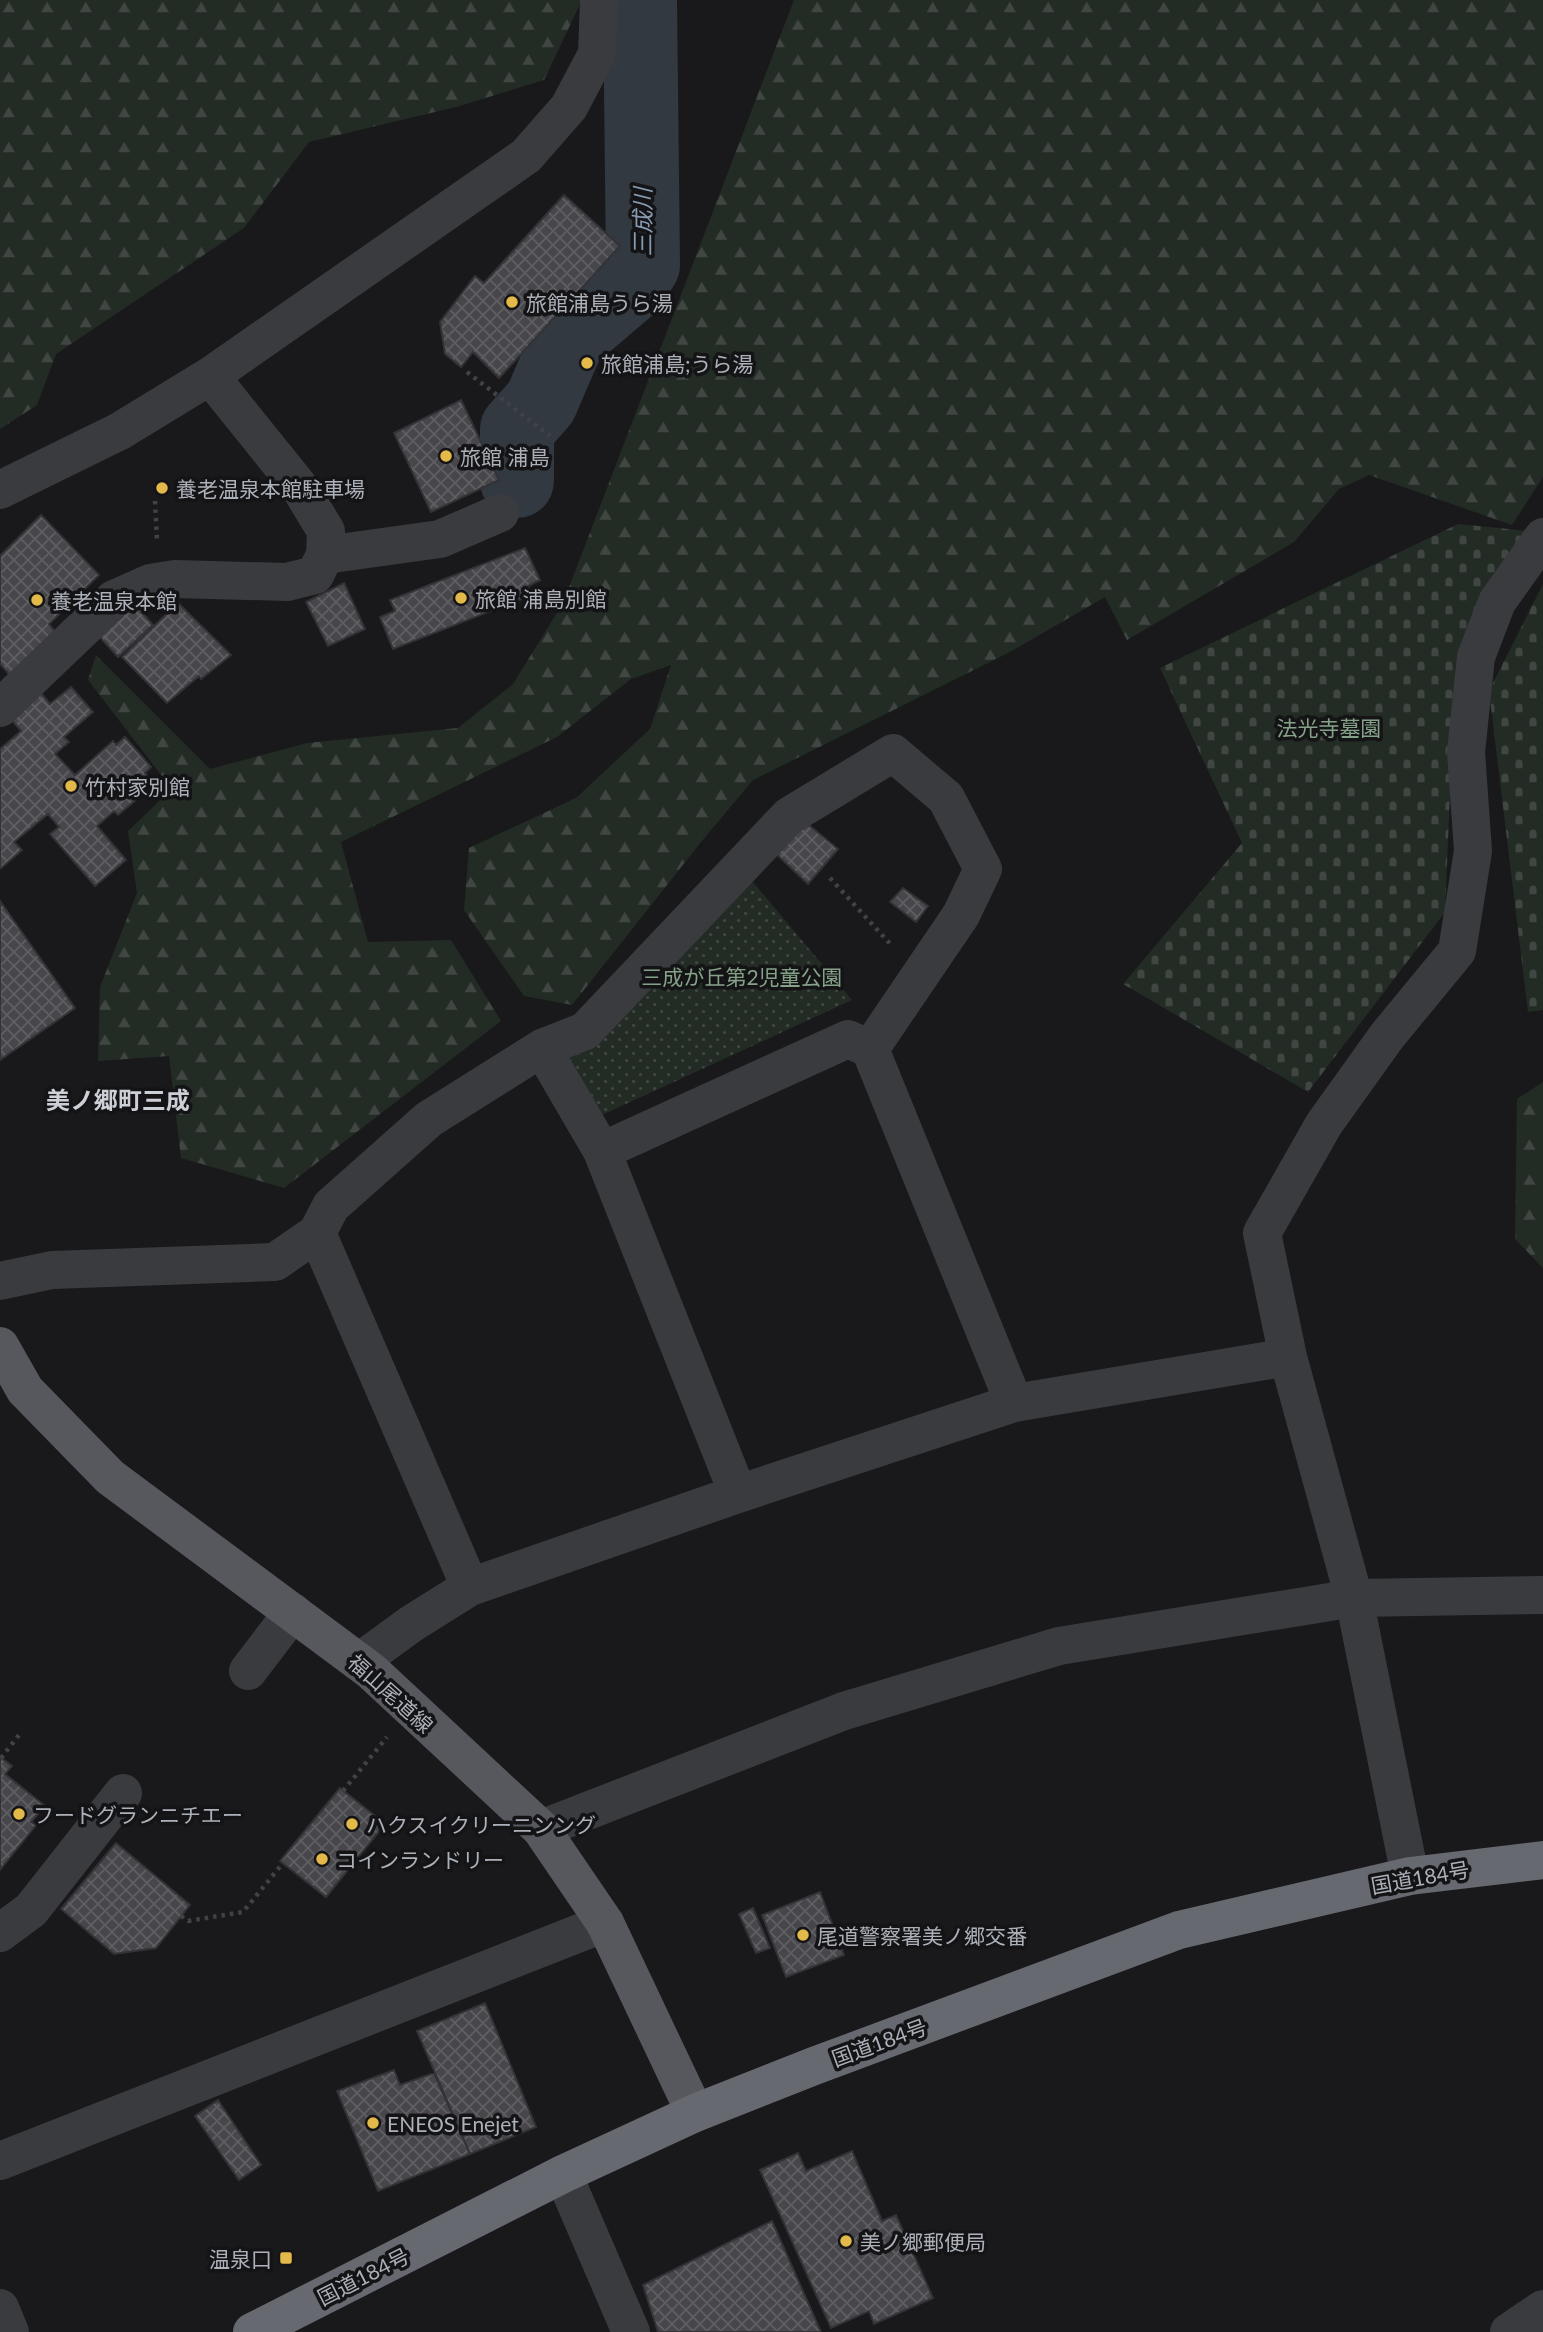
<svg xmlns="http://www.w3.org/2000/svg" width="1543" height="2332" font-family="Lato,'Noto Sans JP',sans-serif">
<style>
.forest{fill:url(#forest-firs)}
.cemetery{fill:url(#cemetery-stones)}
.park{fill:url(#park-dots)}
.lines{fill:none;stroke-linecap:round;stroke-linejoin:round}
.river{stroke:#323940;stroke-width:74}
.building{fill:url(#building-cross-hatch);stroke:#333337;stroke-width:2}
.path{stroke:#404246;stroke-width:4.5;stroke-dasharray:3.5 5;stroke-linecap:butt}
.minor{stroke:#3a3b3f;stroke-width:38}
.major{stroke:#57585e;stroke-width:38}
.highway{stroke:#676970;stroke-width:38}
.poi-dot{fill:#e3b949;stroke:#141416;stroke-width:2.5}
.labels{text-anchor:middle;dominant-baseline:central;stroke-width:7;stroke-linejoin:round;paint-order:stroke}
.poi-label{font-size:21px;fill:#acb0b9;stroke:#141416;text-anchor:start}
.park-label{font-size:21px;fill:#85a289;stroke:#141416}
.street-label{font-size:21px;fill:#acb0b9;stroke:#141416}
.water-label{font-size:23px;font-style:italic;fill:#879bb1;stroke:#141416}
.quarter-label{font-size:24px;font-weight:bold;fill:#cdcfd6;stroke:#141416}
</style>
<defs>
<pattern id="forest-firs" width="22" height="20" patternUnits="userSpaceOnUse" patternTransform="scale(1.75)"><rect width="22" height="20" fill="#232b25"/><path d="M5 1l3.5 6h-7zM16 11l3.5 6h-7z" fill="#404743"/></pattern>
<pattern id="cemetery-stones" width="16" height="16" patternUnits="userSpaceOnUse" patternTransform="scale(1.75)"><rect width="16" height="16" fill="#232b25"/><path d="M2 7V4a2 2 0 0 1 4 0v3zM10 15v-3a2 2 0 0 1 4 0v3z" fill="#404743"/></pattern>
<pattern id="park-dots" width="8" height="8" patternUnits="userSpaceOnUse" patternTransform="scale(1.75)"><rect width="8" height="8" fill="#232b25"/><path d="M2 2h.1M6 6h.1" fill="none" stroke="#404743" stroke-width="1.8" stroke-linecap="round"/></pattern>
<pattern id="building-cross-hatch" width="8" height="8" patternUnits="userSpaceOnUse" patternTransform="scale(1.75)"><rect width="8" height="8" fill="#46464b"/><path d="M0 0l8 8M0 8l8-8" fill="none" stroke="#5e5e63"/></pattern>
</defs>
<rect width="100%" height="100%" fill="#19191b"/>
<path class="forest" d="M0,0H582L544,80L456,107L309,142L244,228L56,354L37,405L0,429Z
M794,0H1543V477L1512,525L1369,475L1339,489L1294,542L1127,640L1105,597L1008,653L753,780L701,842L572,1005L524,996L464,910L469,848L576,798L650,729L671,665L631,679L557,737L341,842L368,942L451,940L501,1021L284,1188L181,1158L169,1056L98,1061L100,987L137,893L128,831L172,789L88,680L96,655L210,769L307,743L458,728L513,684L563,603Z
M1543,1082V1268L1515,1239L1517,1099Z"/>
<path class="cemetery" d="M1458,524L1529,531L1451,769L1445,912L1308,1092L1123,984L1242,843L1160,668Z
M1543,584V1010L1528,1012L1489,691Z"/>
<path class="park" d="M747,875L852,1000L602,1115L567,1052Z"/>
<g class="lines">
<path class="river" d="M517,481V429L541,402L568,339L630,286L643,265L640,0"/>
</g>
<path class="building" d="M564,195L620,246L499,378L473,352L461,367L445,354L440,322L475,276L484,283Z
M461,400L499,480L431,512L394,433Z
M41,515L99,575L49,624L56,633L10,675L0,664V556Z
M525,548L540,580L528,586L532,595L393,649L380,617L395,611L390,600Z
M344,583L365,629L328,646L306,602Z
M134,603L153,625L118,657L95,632Z
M178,603L231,655L201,679L199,676L167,703L122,657Z
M71,687L93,712L64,737L69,742L55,754L75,775L113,741L116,745L125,737L151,767L145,773L150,779L133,793L137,799L118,815L114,811L97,826L126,860L95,886L50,834L59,827L48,814L14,842L22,850L0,869V749L21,731L11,719L41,693L50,704Z
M804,821L838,849L808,884L771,849Z
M903,888L928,906L916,922L890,902Z
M0,901L75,1008L0,1060Z
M0,1757L12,1766L5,1774L45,1806L31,1822L36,1825L0,1870Z
M340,1788L385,1824L326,1897L280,1861Z
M116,1843L190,1905L156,1948L114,1954L61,1909Z
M820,1892L844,1955L786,1977L762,1915Z
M753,1908L770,1948L756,1953L739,1914Z
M485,2003L536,2127L470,2154L417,2031Z
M394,2070L400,2085L434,2073L470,2154L378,2191L337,2091Z
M218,2100L261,2165L239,2180L195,2116Z
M852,2151L882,2221L896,2215L933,2298L874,2324L869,2311L831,2328L760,2170L798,2153L806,2171Z
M772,2221L821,2332H658L643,2285Z"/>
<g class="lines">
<path class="path" d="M467,372L550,436
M155,501L157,541
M830,878L893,947
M1,1758L19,1735
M343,1791L387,1737
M44,1807L54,1815
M181,1916L188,1921L243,1912L283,1863"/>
<path class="minor" d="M210,376L300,488L326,531L325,555
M0,490L120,431L210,376L526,156L569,107L597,54L599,0
M0,708L114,599L150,583L175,579L287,582L315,575L325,555L440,539L500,513
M542,1048L602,1151L738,1494
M602,1151L848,1039L870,1049L1014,1403
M317,1233L470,1587
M0,1281L52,1270L275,1262L317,1233L331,1206L429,1119L542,1048L585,1031L789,816L893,753L946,798L983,869L961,915L870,1049
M359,1662L411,1624L470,1587L738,1494L1014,1403L1288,1357
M248,1671L293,1612
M541,1829L844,1711L1059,1646L1354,1598L1543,1595
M1410,1876L1354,1598L1288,1357L1262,1233L1324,1124L1387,1036L1457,951L1473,851L1466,752L1476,657L1497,602L1543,537
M0,1933L31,1910L123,1793
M0,2161L605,1923
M563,2174L631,2332
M0,2308L10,2332
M1509,2332L1543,2309"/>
<path class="major" d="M0,1346L25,1390L110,1477L371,1671L541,1829L605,1923L695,2113"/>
<path class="highway" d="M252,2332L563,2174L695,2113L814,2066L1179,1930L1410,1876L1543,1860"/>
</g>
<g class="poi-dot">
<circle cx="512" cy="302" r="7"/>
<circle cx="587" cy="363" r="7"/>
<circle cx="446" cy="456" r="7"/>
<circle cx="162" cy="488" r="7"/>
<circle cx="461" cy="598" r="7"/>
<circle cx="37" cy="600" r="7"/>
<circle cx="71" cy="786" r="7"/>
<circle cx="19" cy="1814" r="7"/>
<circle cx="352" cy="1824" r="7"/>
<circle cx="322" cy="1859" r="7"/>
<circle cx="803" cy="1935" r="7"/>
<circle cx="373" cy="2123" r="7"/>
<circle cx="846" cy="2241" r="7"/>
<rect x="279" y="2251" width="14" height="14" rx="3.5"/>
</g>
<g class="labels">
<g class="poi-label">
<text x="526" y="302">旅館浦島うら湯</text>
<text x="601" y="363">旅館浦島;うら湯</text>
<text x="460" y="456">旅館 浦島</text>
<text x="176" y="488">養老温泉本館駐車場</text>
<text x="475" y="598">旅館 浦島別館</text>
<text x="51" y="600">養老温泉本館</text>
<text x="85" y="786">竹村家別館</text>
<text x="33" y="1814">フードグランニチエー</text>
<text x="366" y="1824">ハクスイクリーニンング</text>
<text x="336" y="1859">コインランドリー</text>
<text x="817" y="1935">尾道警察署美ノ郷交番</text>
<text x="387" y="2123">ENEOS Enejet</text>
<text x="860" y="2241">美ノ郷郵便局</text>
<text x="272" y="2258" text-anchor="end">温泉口</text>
</g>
<g class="park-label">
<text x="1329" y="727">法光寺墓園</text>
<text x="742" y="976">三成が丘第2児童公園</text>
</g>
<g class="street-label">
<text transform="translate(391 1693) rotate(42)">福山尾道線</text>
<text transform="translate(1420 1877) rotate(-10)">国道184号</text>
<text transform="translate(879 2042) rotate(-20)">国道184号</text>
<text transform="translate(363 2276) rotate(-27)">国道184号</text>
</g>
<g class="water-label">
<text transform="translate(642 222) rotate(-90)">三成川</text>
</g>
<g class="quarter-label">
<text x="118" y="1099">美ノ郷町三成</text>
</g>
</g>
</svg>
